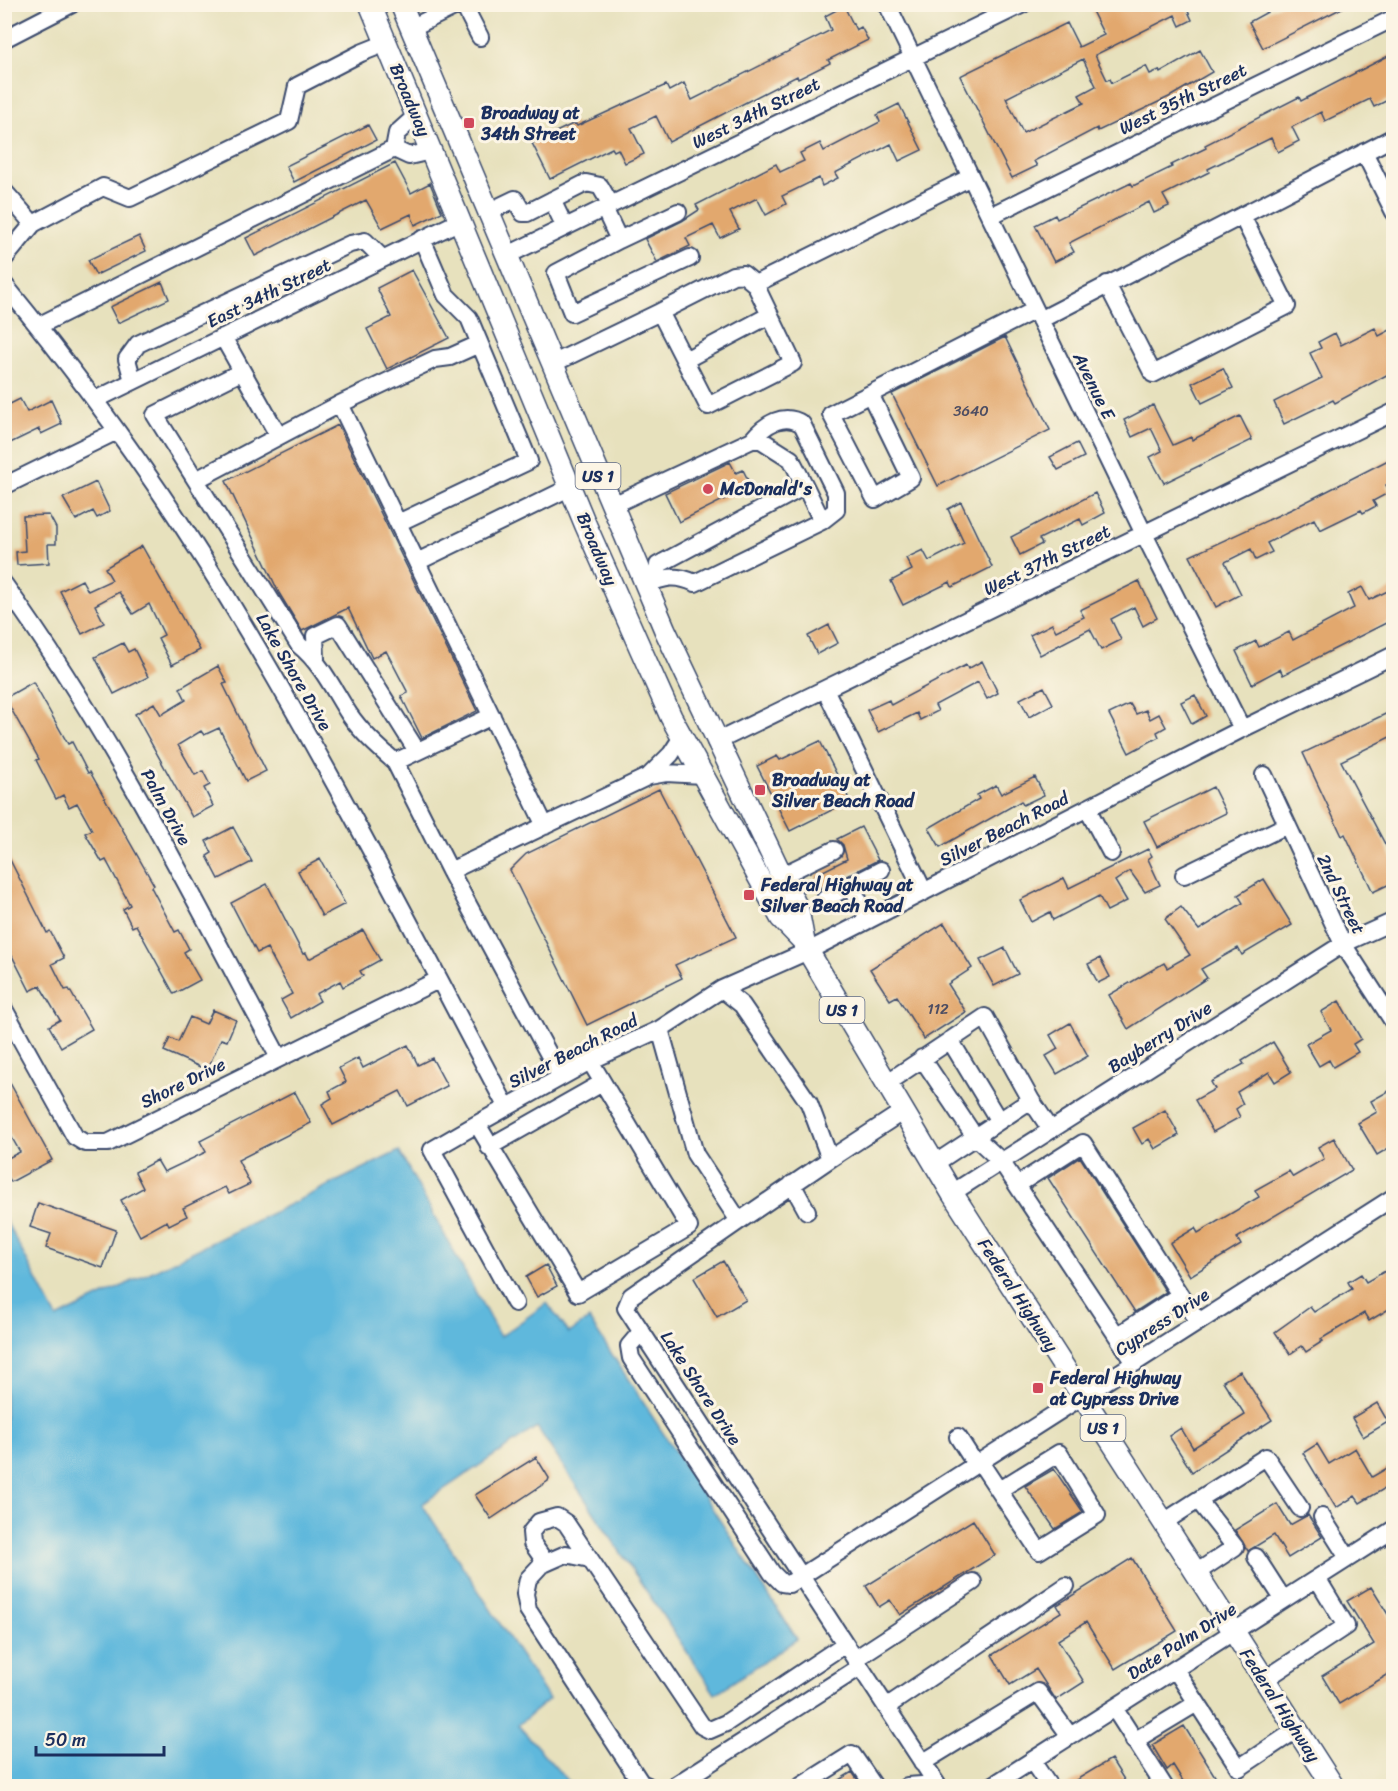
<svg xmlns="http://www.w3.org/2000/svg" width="1398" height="1791" font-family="Sriracha,sans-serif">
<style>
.water{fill:#5eb8dc;stroke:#3c749d;stroke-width:1.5}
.building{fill:#e2a86e;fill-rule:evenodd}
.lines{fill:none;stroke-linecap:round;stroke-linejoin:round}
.minor-casing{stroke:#3a4a6c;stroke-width:20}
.major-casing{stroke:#3a4a6c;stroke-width:24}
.minor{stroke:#fff;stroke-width:16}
.major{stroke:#fff;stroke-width:21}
.poi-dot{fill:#d1495b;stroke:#fcf5e5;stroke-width:2}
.labels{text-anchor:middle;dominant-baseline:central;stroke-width:6;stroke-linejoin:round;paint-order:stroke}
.number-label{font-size:15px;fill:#4d4d62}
.shield{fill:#fcf5e5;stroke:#5e6a86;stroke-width:1.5}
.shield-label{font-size:16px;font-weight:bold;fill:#1b2f5e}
.street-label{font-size:18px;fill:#1b2f5e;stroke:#fcf5e5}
.poi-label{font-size:18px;font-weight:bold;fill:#1b2f5e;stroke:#fcf5e5;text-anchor:start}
</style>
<rect width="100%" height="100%" fill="#fcf5e5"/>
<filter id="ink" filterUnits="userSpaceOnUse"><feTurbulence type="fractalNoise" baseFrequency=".0167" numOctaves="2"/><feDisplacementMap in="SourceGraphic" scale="12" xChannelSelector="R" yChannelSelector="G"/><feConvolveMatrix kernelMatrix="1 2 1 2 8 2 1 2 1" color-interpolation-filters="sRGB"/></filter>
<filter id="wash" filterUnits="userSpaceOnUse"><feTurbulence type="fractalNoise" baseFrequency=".008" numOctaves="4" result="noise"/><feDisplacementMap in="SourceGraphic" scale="24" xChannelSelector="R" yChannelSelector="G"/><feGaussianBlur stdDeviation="1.35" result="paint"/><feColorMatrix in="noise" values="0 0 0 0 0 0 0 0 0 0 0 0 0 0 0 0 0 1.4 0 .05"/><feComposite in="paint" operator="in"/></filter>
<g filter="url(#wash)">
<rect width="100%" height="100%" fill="#e7e1bd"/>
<path class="water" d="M399,1151L500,1337L547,1303L569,1333L589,1319L797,1639L715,1694L537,1427L422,1504L549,1699L518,1725L572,1786H5V1219L57,1318Z"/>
<g id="blocks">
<path class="building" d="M1104,4H1197L1187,9L1192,20L1180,26L1175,15L1095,55L1107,80L1110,79L1112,83L1146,66L1150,74L1159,70L1160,73L1200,50L1212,72L1171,96L1098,131L1097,128L1034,161L1037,166L1012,178L960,76L1067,23L1079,47L1104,35L1092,11ZM1083,59L1096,86L1079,95L1084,103L1023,133L1006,98Z
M1282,4H1350L1263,48L1249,22Z
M844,6L856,30L861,27L868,40L828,60L830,63L798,79L797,76L669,142L656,116L631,128L644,154L625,163L618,149L614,151L612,148L550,179L532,143L575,123L577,126L666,85L669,91L684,83L692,100L831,30L825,16Z
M1390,55L1394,62V97L1374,107L1370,99L1325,121L1321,112L1292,127L1299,141L1278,152L1271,138L1208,169L1209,172L1163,195L1169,206L1154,213L1149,202L1069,243L1074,252L1054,262L1035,225L1055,215L1057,219L1131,183L1133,186L1172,167L1171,165L1206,148L1205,145L1299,97L1301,101Z
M899,104L922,150L899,161L891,144L835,173L838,178L822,186L819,178L782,196L786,204L766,215L757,198L730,212L739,229L720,238L713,225L686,238L690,246L657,262L645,239L682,221L699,210L696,205L776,164L780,172L804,161L800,153L820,143L824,151L880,122L877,115Z
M368,125L376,140L294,182L286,166Z
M395,163L411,193L430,183L442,212L415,225L411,214L382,228L366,200L255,256L246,238Z
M139,236L146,251L96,275L88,260Z
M412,270L449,338L387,369L367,329L391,317L377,288Z
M162,282L169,299L118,323L110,307Z
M1375,328L1379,336L1394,328V371L1335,403L1333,400L1284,424L1274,402L1322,378L1310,353L1321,348L1318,342L1335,333L1341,345Z
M1005,337L1050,430L938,486L892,394Z
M1223,368L1233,388L1202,403L1192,383Z
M20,399L27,412L51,400L62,424L41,434L39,429L4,446V407Z
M1153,405L1173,445L1191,437L1192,440L1240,416L1252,440L1164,483L1150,457L1162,451L1151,428L1132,437L1124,420Z
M338,425L477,711L422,738L401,696L408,693L386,651L372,658L348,608L302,631L279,593L226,481Z
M1077,443L1084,457L1058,470L1050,457Z
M1394,457V481L1386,485L1390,492L1373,501L1376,506L1363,513L1361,510L1320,530L1314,519L1267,543L1272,552L1256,560L1251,549L1225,562L1241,594L1216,607L1190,556L1292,509Z
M730,462L736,473L743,470L751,486L679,522L665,493Z
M96,482L110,511L97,518L93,511L76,520L63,498Z
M1095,493L1105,513L1083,525L1080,519L1039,539L1042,544L1020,555L1011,537Z
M961,502L992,567L952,587L950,582L903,605L891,581L912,570L906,558L923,550L929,561L964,543L948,509Z
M49,515L56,528V544H48L49,563L17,565L16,552L25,551L23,516Z
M142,546L200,650L172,665L158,638L164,635L149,604L133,614L119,592L95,605L104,623L82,634L60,591L82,580L88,591L112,580L105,568Z
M1139,581L1157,618L1143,626L1134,607L1111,619L1121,640L1101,650L1090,629L1040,655L1030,635L1052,624L1056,631L1084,617L1080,610Z
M1362,587L1369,600L1394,588V619L1283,675L1280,669L1252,684L1236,651L1256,641L1259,647L1289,632L1293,640L1354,608L1348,594Z
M829,625L838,643L817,654L808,636Z
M123,643L128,652L134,649L148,677L114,694L95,657Z
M982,661L998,693L987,699L978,682L935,705L938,711L920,720L917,713L878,732L867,710L889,700L891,705L966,665L968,669Z
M218,666L227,683L223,684L266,771L246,781L219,728L204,735L201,731L178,745L195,775L203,771L210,785L204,788L213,806L192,817L135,714L154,703L161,715L186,700L180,688Z
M33,682L68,744L72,742L88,773L90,772L154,885L151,887L175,932L179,930L189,949L184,952L200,980L174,994L136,925L132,927L123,909L130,905L106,860L102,862L85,833L92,830L77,803L69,807L63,795L56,799L36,760L39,759L5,698Z
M1044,687L1053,704L1029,717L1020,699Z
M1195,695L1206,716L1192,724L1181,702Z
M1130,704L1136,714L1146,710L1150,719L1159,714L1166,727L1157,732L1159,737L1129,753L1109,714Z
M1394,710V735L1341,761L1394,861V882L1373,892L1345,834L1342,836L1303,753Z
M820,741L850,801L790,831L757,766L777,756L780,760Z
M1035,777L1044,795L1023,805L1021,801L940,847L929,828L979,799L977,795L996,785L1001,794Z
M1213,787L1226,813L1157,847L1144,821Z
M659,789L736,937L675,965L682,978L587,1025L510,870L526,854Z
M233,827L252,862L219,879L207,856L212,853L206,841Z
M861,827L878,860L821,889L815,875L847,859L843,845L837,839Z
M4,848L47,933L50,931L64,958L52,964L65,990L69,989L92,1029L61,1047L49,1026L60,1020L40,986L30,991L4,940Z
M1148,849L1152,856L1148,859L1160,885L1145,892L1130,871L1115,881L1127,901L1107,911L1099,896L1053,920L1050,912L1031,922L1020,900L1064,878L1069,888Z
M320,859L345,904L322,916L298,871Z
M1264,879L1292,925L1242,955L1238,948L1201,969L1207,978L1128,1029L1109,995L1164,963L1167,968L1190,955L1165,919L1181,907L1199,930L1243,903L1238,895Z
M267,884L303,954L306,953L309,959L363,930L380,960L360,971L363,976L343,987L340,981L316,994L320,1001L291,1018L281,1000L292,994L267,948L257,953L231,903Z
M944,923L972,968L948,984L966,1012L924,1039L897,996L890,1000L870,969Z
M1005,948L1018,974L994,986L980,960Z
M1100,958L1110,977L1098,983L1088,964Z
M1339,1001L1361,1039L1353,1044L1358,1052L1333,1067L1329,1060L1319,1066L1306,1044L1331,1030L1321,1012Z
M213,1010L236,1020L227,1041L221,1039L207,1070L164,1051L170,1038L178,1042L190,1017L206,1024Z
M1070,1023L1088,1056L1057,1074L1046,1056L1058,1049L1050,1035Z
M1273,1042L1291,1072L1275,1082L1269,1072L1237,1092L1243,1104L1236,1109L1240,1117L1213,1132L1195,1100L1215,1089L1211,1082L1244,1064L1242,1061Z
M408,1045L418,1065L432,1058L447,1086L408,1106L400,1091L333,1125L322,1104L332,1098L329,1091L346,1082L339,1068L358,1058L363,1068Z
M4,1072L52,1160L11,1182L4,1170V1160L20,1152L4,1124Z
M1394,1088V1145L1377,1155L1358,1123L1377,1112L1371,1101Z
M295,1092L311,1123L238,1160L250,1184L229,1194L225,1187L183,1208L187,1216L169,1225L167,1221L140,1236L121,1200L143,1188L135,1172L157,1160L164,1172L206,1152L200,1141Z
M1165,1110L1179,1135L1155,1149L1149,1139L1142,1144L1133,1128Z
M1334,1138L1352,1170L1237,1238L1241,1245L1190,1276L1170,1243L1195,1228L1198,1233L1259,1197L1255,1190L1289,1171L1293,1177L1324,1159L1318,1147Z
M1080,1157L1166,1292L1135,1312L1048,1178Z
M38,1203L116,1230L103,1268L46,1248L51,1234L30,1227Z
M723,1261L746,1300L717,1317L694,1278Z
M546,1265L557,1286L537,1297L526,1277Z
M1394,1266V1306L1369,1321L1364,1313L1321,1339L1323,1341L1306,1352L1302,1346L1290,1354L1275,1332L1310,1307L1314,1312L1352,1289L1348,1282L1361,1274L1366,1282Z
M1240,1371L1272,1420L1192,1472L1169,1436L1181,1428L1193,1448L1245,1415L1223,1381Z
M1377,1403L1388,1422L1363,1437L1352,1418Z
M1317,1444L1329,1464L1355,1448L1372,1477L1394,1464V1483L1360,1503L1355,1496L1336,1508L1303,1453Z
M536,1457L549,1478L548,1481L491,1519L475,1495Z
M1054,1469L1083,1512L1055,1529L1025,1486Z
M1277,1504L1290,1525L1308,1515L1322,1537L1288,1558L1274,1535L1248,1551L1235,1530Z
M973,1520L995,1555L900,1615L890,1600L879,1607L866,1586Z
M1132,1558L1177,1631L1115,1669L1086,1622L1058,1640L1084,1682L1056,1700L1036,1669L1010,1685L992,1655L1061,1612L1057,1605Z
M1371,1587L1394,1624V1671L1339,1704L1322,1676L1374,1644L1347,1601Z
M1184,1726L1221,1786H1186L1173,1765L1167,1770L1152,1745Z
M1111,1759L1128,1786H1066Z
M852,1772L862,1786H829Z"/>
</g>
</g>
<g filter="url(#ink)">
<use href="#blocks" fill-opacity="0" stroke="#3a4a6c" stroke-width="1.5"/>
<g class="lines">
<defs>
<path id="minor" d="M463,4L480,37
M887,4L1144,534L1242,729
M411,28L460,4
M4,39L72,4
M416,116L397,133L394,149L409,156L431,151
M1364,152L1394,212
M4,191L33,224
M552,200L565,227
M604,208L619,240L556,273L572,313L690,258
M488,212L515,199L523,213H527L586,183L600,186L611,205
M990,216L1394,18
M619,240L678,212
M506,256L1023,4
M4,259L33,224L103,187L130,198L289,121L297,86L361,53L386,43
M4,284C90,389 170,500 239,617C335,776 419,942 506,1106
M755,284L743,274L733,275L660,312L708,406L793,363L755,284L971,177
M1107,284L1153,374L1287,306L1242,216
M1040,320L1394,137
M38,326L394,149
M223,337L278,435
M479,344L450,357L435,359L340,404L545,826
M685,360L770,315
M552,364L660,312
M241,372L155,415L299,645C322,664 333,689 349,714C362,733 378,747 395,762
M133,381L127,359L138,344L350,244L365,241L382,258
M870,394L911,478L875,499L831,414L1035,310
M95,400L460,221
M752,440C765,424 784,412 802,424L836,493V510L822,521
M198,479L340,404
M4,486L117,431
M611,506L752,440H761L791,459L805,486
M398,523L529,461L469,318L446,295L422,239
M417,562L571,487
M4,584C111,732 193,897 279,1058
M645,585C665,577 675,574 695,583L822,521L805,486L658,565V580
M316,659L315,636L338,625L417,751
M825,689L924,892
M492,716L395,762L450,871L561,1077
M716,742L1394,412
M1264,775L1343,944L1394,1023
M649,776L671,754L682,737
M1087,808L1111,853
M450,871L649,776L666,773L703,775
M1184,875L1287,825
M781,876L834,850
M851,886L869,920
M825,899L881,870
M722,989L742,1005L809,1103L830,1159L902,1112
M4,1009L75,1137L85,1143H108L438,980
M660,1029L695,1154L739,1221L631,1296L626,1308L938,1786
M950,1040L999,1121
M922,1058L975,1137L1001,1161L1135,1363
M885,1084L985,1017L1031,1100L934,1164
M1031,1100L1051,1130
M477,1124L590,1061L660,1029L722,989L808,951L1242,729L1394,655
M489,1147L602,1083
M792,1184L807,1211
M1017,1185L1083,1143L1180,1295L1117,1336
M952,1193L1343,944L1394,921
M739,1221L830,1159
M1180,1295L1199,1322
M515,1303L432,1150L477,1124L578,1293L689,1227L590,1061
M641,1332L629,1346L631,1358L772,1573L782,1583L789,1584L1394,1197
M958,1437L976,1465
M980,1462L1039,1551L1097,1515L1059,1453L999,1490
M1322,1517L1348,1558
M1164,1522L1198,1500
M1256,1557L1283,1599
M546,1563L532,1543L531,1532L539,1522L557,1517L566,1523L590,1559
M1196,1573L1235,1547L1198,1500L1266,1457L1300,1508
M855,1659L973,1582
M1175,1669L1239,1768L1296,1730
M1264,1680L1346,1626L1317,1578
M886,1707L1066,1586
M1114,1708L1164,1786
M1134,1741L1197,1703
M1032,1761L1049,1786
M922,1763L1038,1692L1070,1736
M648,1786L641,1783L528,1610L525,1594L528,1579L541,1565L566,1554L590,1559L702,1726L710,1730L726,1723L845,1644
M674,1786L860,1667
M801,1786L852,1754L874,1786
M907,1786L922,1785
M992,1786L1394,1529"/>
<path id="major" d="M370,4L586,526L641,650L671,717L781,918L804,942
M401,4L665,630L798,910L804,942L808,951L952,1193L1333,1786"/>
</defs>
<use href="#minor" class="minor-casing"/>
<use href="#major" class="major-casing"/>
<use href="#minor" class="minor"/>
<use href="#major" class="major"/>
</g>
</g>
<g class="poi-dot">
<rect x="463" y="117" width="12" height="12" rx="3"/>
<circle cx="708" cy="489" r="6"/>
<rect x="754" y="784" width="12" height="12" rx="3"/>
<rect x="743" y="889" width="12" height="12" rx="3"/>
<rect x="1032" y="1382" width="12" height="12" rx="3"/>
</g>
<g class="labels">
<g class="number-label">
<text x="971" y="411">3640</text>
<text x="938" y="1009">112</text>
</g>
<g class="shield">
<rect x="575.5" y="463" width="45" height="26" rx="4.5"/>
<rect x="819.5" y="997" width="45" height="26" rx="4.5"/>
<rect x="1080.5" y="1415" width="45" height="26" rx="4.5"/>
</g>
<g class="shield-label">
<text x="598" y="476">US 1</text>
<text x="842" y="1010">US 1</text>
<text x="1103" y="1428">US 1</text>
</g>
<g class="street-label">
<text transform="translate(1183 99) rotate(-26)">West 35th Street</text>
<text transform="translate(410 100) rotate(67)">Broadway</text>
<text transform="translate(756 113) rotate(-26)">West 34th Street</text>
<text transform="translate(269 293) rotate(-26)">East 34th Street</text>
<text transform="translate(1094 386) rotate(64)">Avenue E</text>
<text transform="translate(597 549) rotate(67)">Broadway</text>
<text transform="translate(1047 560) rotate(-26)">West 37th Street</text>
<text transform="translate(294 672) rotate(60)">Lake Shore Drive</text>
<text transform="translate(166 807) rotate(61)">Palm Drive</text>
<text transform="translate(1004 829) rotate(-27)">Silver Beach Road</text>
<text transform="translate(1341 894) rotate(64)">2nd Street</text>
<text transform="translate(1160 1037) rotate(-32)">Bayberry Drive</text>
<text transform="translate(573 1051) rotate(-27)">Silver Beach Road</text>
<text transform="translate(183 1083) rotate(-26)">Shore Drive</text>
<text transform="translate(1018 1295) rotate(57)">Federal Highway</text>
<text transform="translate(1162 1322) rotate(-33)">Cypress Drive</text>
<text transform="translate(701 1388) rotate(57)">Lake Shore Drive</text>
<text transform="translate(1182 1641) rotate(-33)">Date Palm Drive</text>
<text transform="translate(1280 1705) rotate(57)">Federal Highway</text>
</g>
<g class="poi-label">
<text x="481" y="113">Broadway at<tspan x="481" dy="21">34th Street</tspan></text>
<text x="720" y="489">McDonald's</text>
<text x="772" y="780">Broadway at<tspan x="772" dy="21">Silver Beach Road</tspan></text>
<text x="761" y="885">Federal Highway at<tspan x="761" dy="21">Silver Beach Road</tspan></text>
<text x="1050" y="1378">Federal Highway<tspan x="1050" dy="21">at Cypress Drive</tspan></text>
</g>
</g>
<rect width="1398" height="1791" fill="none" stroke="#fcf5e5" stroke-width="24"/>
<path d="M36 1746v9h128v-9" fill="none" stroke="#1b2f5e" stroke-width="3"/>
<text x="45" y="1746" font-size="18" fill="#1b2f5e" stroke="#fcf5e5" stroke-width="4.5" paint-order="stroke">50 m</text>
</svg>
